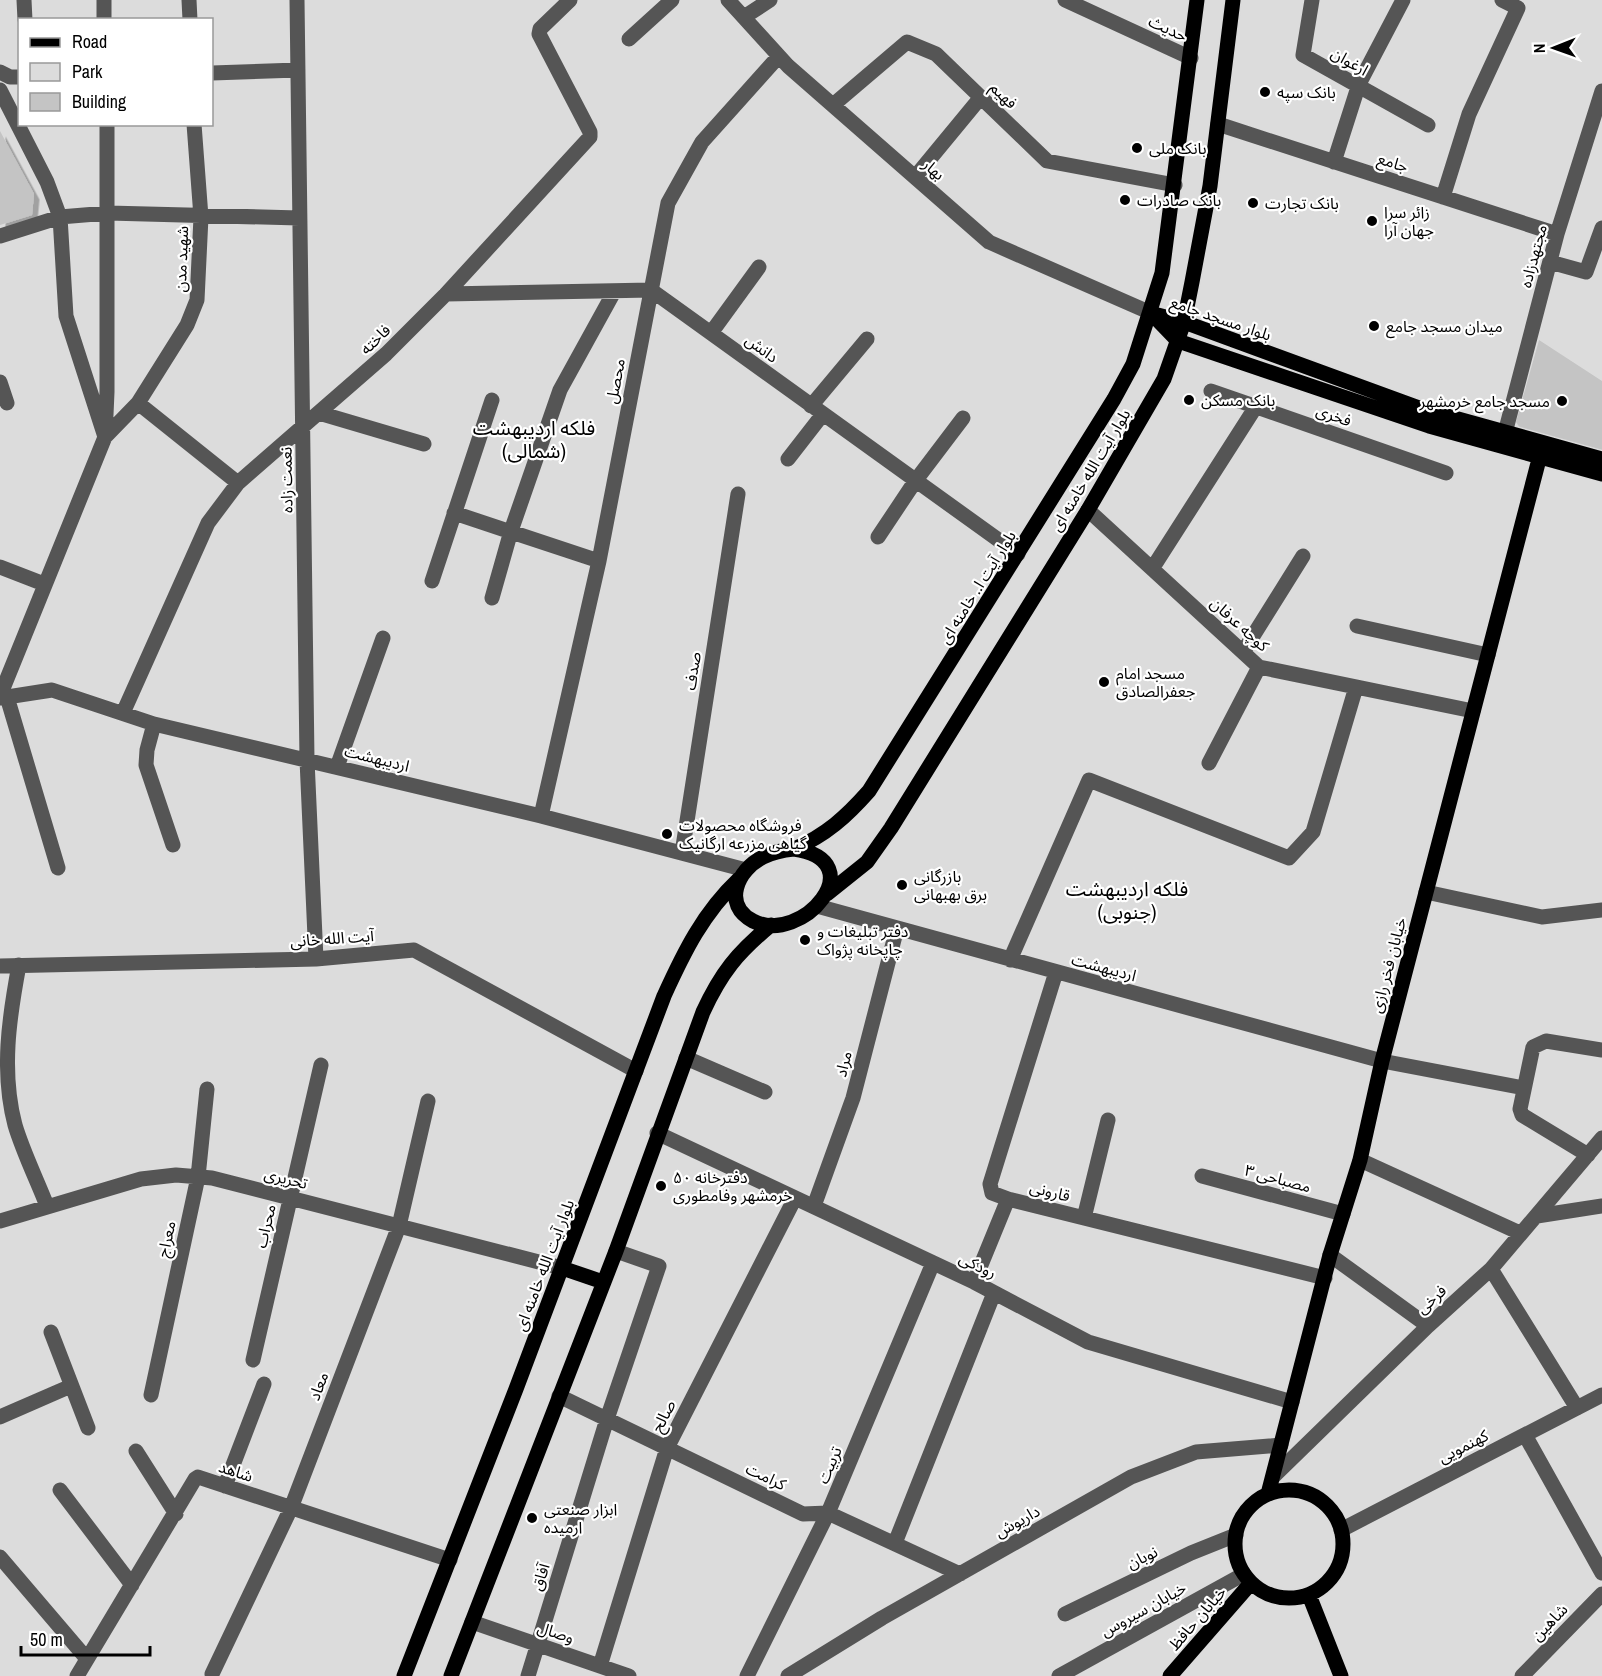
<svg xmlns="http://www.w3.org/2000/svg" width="1602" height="1676" font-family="'Archivo Narrow','Noto Sans Arabic',sans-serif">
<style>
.green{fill:#dcdcdc;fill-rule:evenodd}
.building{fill:#c4c4c4;filter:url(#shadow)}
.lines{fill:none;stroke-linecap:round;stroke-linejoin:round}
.major-casing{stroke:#dbdbdb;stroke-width:18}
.minor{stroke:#555;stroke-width:15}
.major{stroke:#000;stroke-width:15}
.poi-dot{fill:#000;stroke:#fff;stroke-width:2}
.labels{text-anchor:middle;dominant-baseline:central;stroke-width:4.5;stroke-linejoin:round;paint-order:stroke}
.street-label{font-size:16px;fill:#000;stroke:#fff}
.poi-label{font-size:16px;fill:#000;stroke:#fff;text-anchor:start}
.quarter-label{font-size:20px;fill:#000;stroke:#fff}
</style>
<defs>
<filter id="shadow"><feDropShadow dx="5.5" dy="5.5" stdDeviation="0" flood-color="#0004"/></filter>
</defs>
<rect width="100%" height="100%" fill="#fff"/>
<path class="green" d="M0,0H1602V1676H0ZM20,20H212V124H20Z"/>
<path class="building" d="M0,131L34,194L32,215L0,225Z
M1539,340L1602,381V454L1524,434L1516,422Z"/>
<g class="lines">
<defs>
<path id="major" d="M1151,313L1178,341L1429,426L1602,474
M1154,314L1184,322L1422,409L1602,459
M794,849C826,835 846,817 869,791L1114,399L1133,364L1162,273L1197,0
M794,849C875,861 802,946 753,921C722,905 737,870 763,857C773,852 784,850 794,849Z
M827,894L867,862L891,828L1088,510L1164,379L1184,322L1192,282L1210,186L1233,0
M562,1268L603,1282
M1235 1544a54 54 0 1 1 108 0a54 54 0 1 1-108 0Z
M1268,1494L1330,1255L1360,1160L1382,1061L1543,444
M1309,1595L1341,1676
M404,1676L516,1389L664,996C684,952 703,913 739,879
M451,1676L616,1251L703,1012C721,973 737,953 771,925
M1170,1676L1251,1583"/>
</defs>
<use href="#major" class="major-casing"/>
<path class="minor" d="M24,0L25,20
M104,0V20
M189,0L190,20
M297,0L307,760L316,959
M728,0L788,66L989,242L1151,313
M1065,0L1191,58
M1312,0L1303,55L1428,125
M744,17L770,0
M629,39L672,0
M0,72L10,77H20
M212,73L298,70
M0,90L47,182L60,217L66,316L105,437L138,403L187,325L197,300L201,217L194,124
M833,105L907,42L936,54L1047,161L1175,185
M1218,124L1557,234
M1334,162L1359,84L1403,0
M915,177L981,97
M1443,197L1469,114L1518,8L1502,0
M0,236L60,217L108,213L299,218
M1550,262L1586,272L1602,228
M446,294L651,290L1018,554
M711,333L759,267
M0,382L7,403
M1211,391L1446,473
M138,403L238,483
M811,406L867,339
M319,413L424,444
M1505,433L1557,234L1602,91
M788,459L823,414
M1088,510L1259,667L1473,711
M454,513L599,561
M878,537L916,480L963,418
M0,567L44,584
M1152,569L1255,408
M432,581L492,400
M492,598L511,531L560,390L614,292
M1357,626L1488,655
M1243,652L1303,556
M0,696L105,437L107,392V124
M7,697L58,868
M0,698L52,690L154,724L541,816L746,870
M123,713L208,523L238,483L386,354L446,294L590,137V132L539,34L540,29L570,0
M154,724L147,750L146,765L173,845
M1209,763L1259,667
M337,767L383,638
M541,816L599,561L668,203L702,142L779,56
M682,853L738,494
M1426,892L1542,917L1602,910
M817,906L1382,1061L1524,1088
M1010,960L1089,780L1289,858L1313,832L1356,687
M19,965C9,1018 1,1072 15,1125C23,1152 37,1180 47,1206
M0,966L316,959L414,950L636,1071
M1056,972L990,1184L992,1193L1008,1199L1325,1278
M686,1058L765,1092
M657,1133L974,1282L1088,1342L1292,1402
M1588,1155L1522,1115L1520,1109L1533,1047L1546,1041L1602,1050
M1360,1160L1520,1233
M1202,1176L1343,1214
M814,1206L853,1098L897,928
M1537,1216L1602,1206
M1084,1218L1108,1120
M0,1221L141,1179L176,1175L212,1178L562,1268
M1330,1255L1428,1326
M1491,1269L1577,1408
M974,1282L1008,1199
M51,1332L88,1428
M253,1360L321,1065
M151,1395L198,1177L207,1089
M559,1396L803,1514L828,1513L960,1574
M0,1417L71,1386
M1525,1435L1602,1573
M136,1451L176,1514
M1273,1477L1428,1326L1491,1269L1602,1138
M225,1486L264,1384
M60,1490L132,1585
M1341,1530L1602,1395
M895,1543L994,1293
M0,1557L87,1659
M1065,1614L1191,1553L1236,1535
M472,1622L629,1676
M600,1666L667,1448L795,1198
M212,1674L291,1508L399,1226L428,1101
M77,1676L195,1479L198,1477L450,1560
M528,1676L607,1419L659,1266L616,1251
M747,1676L828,1513L933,1263
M788,1676L882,1618L1131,1477L1196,1452L1281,1445
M1059,1676L1244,1574
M1522,1676L1602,1594"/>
<use href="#major" class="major"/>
</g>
<g class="poi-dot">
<circle cx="1265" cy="92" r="6"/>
<circle cx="1137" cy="148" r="6"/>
<circle cx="1125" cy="200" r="6"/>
<circle cx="1253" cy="203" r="6"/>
<circle cx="1372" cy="221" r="6"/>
<circle cx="1374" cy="326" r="6"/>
<circle cx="1189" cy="400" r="6"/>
<circle cx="1562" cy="401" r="6"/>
<circle cx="1104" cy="682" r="6"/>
<circle cx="667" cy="834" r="6"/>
<circle cx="902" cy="885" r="6"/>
<circle cx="805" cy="940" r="6"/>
<circle cx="661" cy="1186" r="6"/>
<circle cx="532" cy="1518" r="6"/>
</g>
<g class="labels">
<g class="street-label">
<text transform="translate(1168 28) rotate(25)">حدیث</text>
<text transform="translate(1350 61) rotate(30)">ارغوان</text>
<text transform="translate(1004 95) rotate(44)">فهیم</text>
<text transform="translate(1393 162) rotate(18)">جامع</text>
<text transform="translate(934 169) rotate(41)">بهار</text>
<text transform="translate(1533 256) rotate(-75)">مجتهدزاده</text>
<text transform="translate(181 259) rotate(-88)">شهید مدن</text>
<text transform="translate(1221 318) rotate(19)">بلوار مسجد جامع</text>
<text transform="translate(375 339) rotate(-44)">فاخته</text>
<text transform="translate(762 348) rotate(36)">دانش</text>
<text transform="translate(615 381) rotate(-79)">محصل</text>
<text transform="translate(1334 415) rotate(19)">فخری</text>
<text transform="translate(1090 470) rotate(-59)">بلوار آیت الله خامنه ای</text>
<text transform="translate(286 480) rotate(-91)">نعمت زاده</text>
<text transform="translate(977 587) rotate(-58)">بلوار آیت ا.. خامنه ای</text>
<text transform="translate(1240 624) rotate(42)">کوچه عرفان</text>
<text transform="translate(692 671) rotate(-81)">صدف</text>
<text transform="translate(377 758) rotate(14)">اردیبهشت</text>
<text transform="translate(332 938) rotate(-4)">آیت الله خانی</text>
<text transform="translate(1388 965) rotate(-75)">خیابان فخر رازی</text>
<text transform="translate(1104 967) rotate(15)">اردیبهشت</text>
<text transform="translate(843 1064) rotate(-76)">مراد</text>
<text transform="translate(286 1178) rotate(14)">تحریری</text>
<text transform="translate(1278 1178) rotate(15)">مصباحی ۳</text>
<text transform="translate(1050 1191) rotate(14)">قارونی</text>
<text transform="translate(265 1226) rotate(-77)">محراب</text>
<text transform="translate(166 1239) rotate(-78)">معراج</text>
<text transform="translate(544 1265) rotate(-69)">بلوار آیت الله خامنه ای</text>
<text transform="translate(978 1265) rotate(26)">رودکی</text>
<text transform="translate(1431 1299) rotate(-42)">فرخی</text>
<text transform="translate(318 1386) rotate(-69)">معاد</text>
<text transform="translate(663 1416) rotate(-63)">صالح</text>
<text transform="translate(1463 1446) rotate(-27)">کهنمویی</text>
<text transform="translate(829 1465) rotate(-67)">تربیت</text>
<text transform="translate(236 1471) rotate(18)">شاهد</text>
<text transform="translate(766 1476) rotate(26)">کرامت</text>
<text transform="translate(1017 1521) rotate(-29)">داریوش</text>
<text transform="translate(1142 1557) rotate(-26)">نوبان</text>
<text transform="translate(540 1577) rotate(-73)">آفاق</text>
<text transform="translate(1143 1609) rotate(-29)">خیابان سیروس</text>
<text transform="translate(1197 1618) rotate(-49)">خیابان حافظ</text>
<text transform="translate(1549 1622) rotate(-46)">شاهین</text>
<text transform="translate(556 1632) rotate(18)">وصال</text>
</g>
<g class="poi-label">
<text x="1277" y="92">بانک سپه</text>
<text x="1149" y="148">بانک ملی</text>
<text x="1137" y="200">بانک صادرات</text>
<text x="1265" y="203">بانک تجارت</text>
<text x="1384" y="212">زائر سرا<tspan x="1384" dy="18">جهان آرا</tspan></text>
<text x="1386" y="326">میدان مسجد جامع</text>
<text x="1201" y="400">بانک مسکن</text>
<text x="1550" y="401" text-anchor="end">مسجد جامع خرمشهر</text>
<text x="1116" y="673">مسجد امام<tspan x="1116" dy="18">جعفرالصادق</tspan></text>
<text x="679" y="825">فروشگاه محصولات<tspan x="679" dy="18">گیاهی مزرعه ارگانیک</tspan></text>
<text x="914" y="876">بازرگانی<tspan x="914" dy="18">برق بهبهانی</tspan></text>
<text x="817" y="931">دفتر تبلیغات و<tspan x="817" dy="18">چاپخانه پژواک</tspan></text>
<text x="673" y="1177">دفترخانه ۵۰<tspan x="673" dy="18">خرمشهر وفامطوری</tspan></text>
<text x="544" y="1509">ابزار صنعتی<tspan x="544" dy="18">ارمیده</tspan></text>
</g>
<g class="quarter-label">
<text x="534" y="427">فلکه اردیبهشت<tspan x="534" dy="23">(شمالی)</tspan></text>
<text x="1127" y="888">فلکه اردیبهشت<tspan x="1127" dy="23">(جنوبی)</tspan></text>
</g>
</g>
<rect x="18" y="18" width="195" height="108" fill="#ffffff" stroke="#999999" stroke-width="1.5"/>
<rect x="30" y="38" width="30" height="9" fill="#000000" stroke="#999999" stroke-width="1.5"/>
<text x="72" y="48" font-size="18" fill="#000000">Road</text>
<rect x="30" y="63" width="30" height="18" fill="#dcdcdc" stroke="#999999" stroke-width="1.5"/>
<text x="72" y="78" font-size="18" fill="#000000">Park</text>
<rect x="30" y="93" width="30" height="18" fill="#c4c4c4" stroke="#999999" stroke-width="1.5"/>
<text x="72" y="108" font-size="18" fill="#000000">Building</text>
<g transform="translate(1554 48) rotate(269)" stroke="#ffffff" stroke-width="4.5" paint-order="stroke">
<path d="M0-4.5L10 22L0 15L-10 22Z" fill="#000000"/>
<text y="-9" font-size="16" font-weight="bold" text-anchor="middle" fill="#000000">N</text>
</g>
<path d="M21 1646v9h129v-9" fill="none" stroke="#000000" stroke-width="3"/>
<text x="30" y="1646" font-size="18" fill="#000000" stroke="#ffffff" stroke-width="4.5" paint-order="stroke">50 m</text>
</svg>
